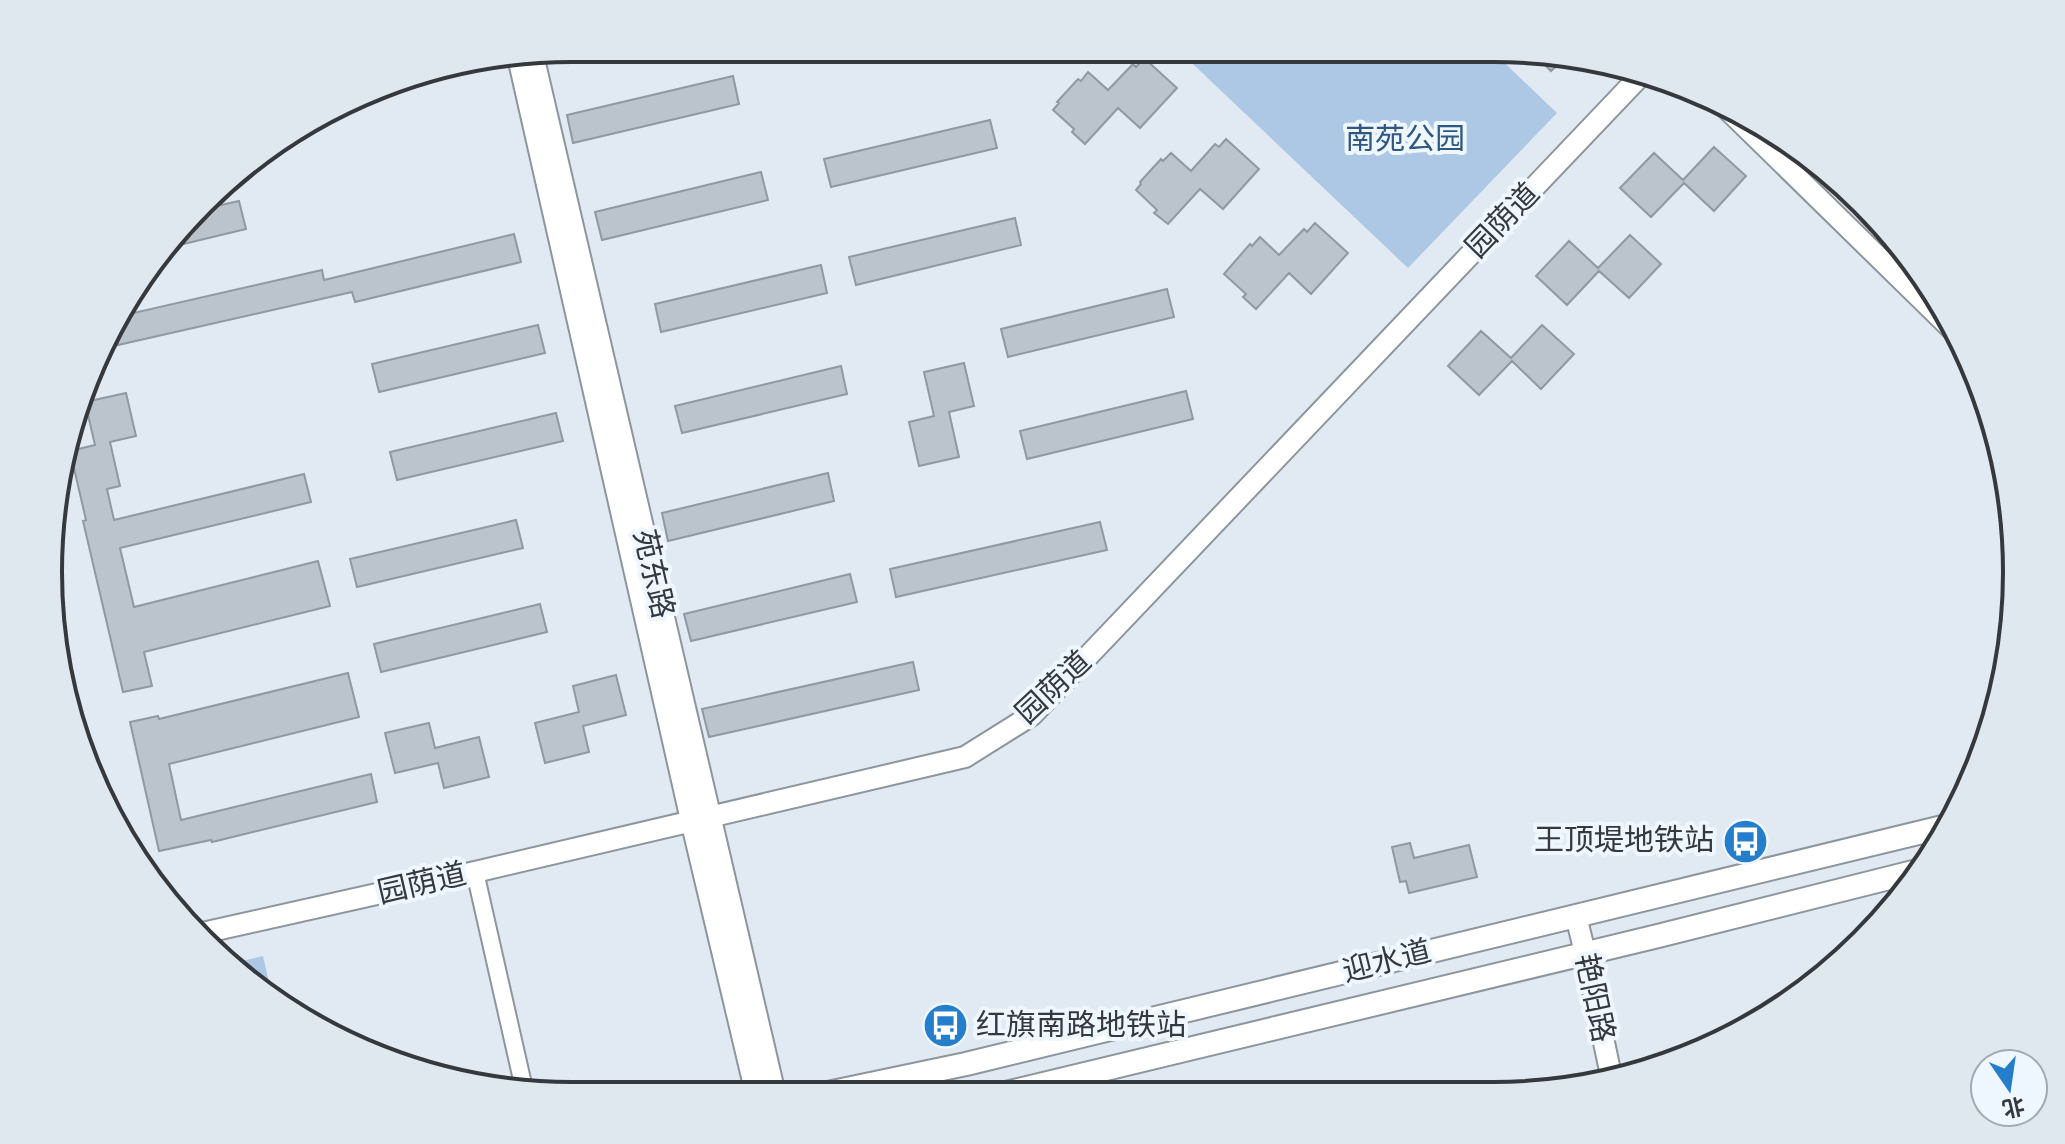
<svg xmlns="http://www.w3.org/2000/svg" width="2065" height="1144" font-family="'Alegreya Sans','Noto Sans SC',sans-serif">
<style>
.green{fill:#adc8e5}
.building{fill:#bbc3cc;stroke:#9098a0;stroke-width:2}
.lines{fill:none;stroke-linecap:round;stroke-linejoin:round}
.minor-casing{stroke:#8d959d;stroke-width:20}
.tertiary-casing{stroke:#8d959d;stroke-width:24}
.secondary-casing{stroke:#8d959d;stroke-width:26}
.minor{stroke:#fff;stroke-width:16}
.tertiary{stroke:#fff;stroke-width:20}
.secondary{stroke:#fff;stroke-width:22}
.labels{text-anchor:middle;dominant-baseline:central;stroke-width:8;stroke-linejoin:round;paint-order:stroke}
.park-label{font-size:30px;fill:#2e5881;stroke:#eef6ff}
.street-label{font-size:30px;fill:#35383c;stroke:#eef6ff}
.poi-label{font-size:30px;fill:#35383c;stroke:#eef6ff;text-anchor:end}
.rim{fill:none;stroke:#35383c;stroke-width:4}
</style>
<rect width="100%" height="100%" fill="#e1e9f2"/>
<path class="green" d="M1177,49H1490L1557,113L1408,268Z
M263,956L272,995L234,963Z"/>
<path class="building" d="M1530,50L1567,56L1551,71Z
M1144,58L1177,88L1140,128L1118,108L1085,144L1072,132L1074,129L1053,110L1059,103L1057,102L1078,79L1081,81L1088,72L1108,90L1133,64L1136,67Z
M733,76L739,104L573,143L567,115Z
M990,120L997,148L831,187L824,159Z
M1226,139L1259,169L1223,209L1200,189L1168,224L1154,213L1157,210L1136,190L1141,184L1140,182L1161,159L1163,161L1171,153L1191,171L1215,144L1219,147Z
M1714,147L1746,176L1714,211L1684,183L1651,217L1620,188L1654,153L1683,180Z
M761,172L768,200L602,240L595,212Z
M239,201L246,229L167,248L203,209Z
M1015,218L1021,245L856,285L849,257Z
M1315,223L1348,253L1311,294L1289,273L1256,309L1243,297L1246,294L1224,274L1250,244L1252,246L1260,237L1279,255L1304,229L1307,232Z
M514,234L521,262L355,302L352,292L118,345L114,329L120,316L322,270L324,280Z
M1630,235L1661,264L1629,298L1599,271L1567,305L1536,276L1569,241L1598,268Z
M821,265L827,293L661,332L655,304Z
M1167,289L1174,317L1008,357L1001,329Z
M538,325L545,353L379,392L372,364Z
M1542,325L1574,354L1541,389L1512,361L1479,395L1448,366L1481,331L1511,358Z
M964,363L974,406L949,412L959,457L919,466L909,422L934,416L924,372Z
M841,366L847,394L682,433L675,406Z
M1186,391L1193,419L1027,459L1020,431Z
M126,393L136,436L110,442L120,486L107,489L114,520L304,474L311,502L120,548L134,607L318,561L330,606L144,652L152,686L123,692L83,521L86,520L70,451L95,445L85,402Z
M556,413L563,441L397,480L390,452Z
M828,473L834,501L668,541L662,513Z
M516,520L523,548L357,587L350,559Z
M1100,522L1107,550L896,597L890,569Z
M850,574L857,602L691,641L684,614Z
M540,604L547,632L381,672L374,644Z
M913,662L919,690L709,737L702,709Z
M348,673L359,717L169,764L181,820L371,774L377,802L212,842L211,840L159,851L130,722L158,716L159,719Z
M616,675L626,715L583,726L589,752L545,763L535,723L579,712L573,686Z
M429,723L435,748L479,737L489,777L444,788L438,763L395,773L385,733Z
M1410,843L1414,858L1469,845L1477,877L1409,893L1406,881L1400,882L1392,847Z"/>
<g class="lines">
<defs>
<path id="minor" d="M475,872L525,1093"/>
<path id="tertiary" d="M533,55L775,1094
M518,57L691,820L756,1094
M1723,105L1962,339
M1576,916L1585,953L1612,1080
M198,934L475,872L965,757L1032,715L1644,72"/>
<path id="secondary" d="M1006,1093L1658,936L1921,870
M823,1094L966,1064L1951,825"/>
</defs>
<use href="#minor" class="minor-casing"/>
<use href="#tertiary" class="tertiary-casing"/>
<use href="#secondary" class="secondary-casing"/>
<use href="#minor" class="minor"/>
<use href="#tertiary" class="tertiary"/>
<use href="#secondary" class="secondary"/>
</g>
<defs>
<symbol id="bus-disc" viewBox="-11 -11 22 22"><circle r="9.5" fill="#247ecb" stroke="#eef6ff"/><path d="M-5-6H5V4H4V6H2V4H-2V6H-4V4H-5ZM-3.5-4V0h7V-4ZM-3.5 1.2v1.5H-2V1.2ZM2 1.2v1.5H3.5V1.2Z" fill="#fff"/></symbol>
</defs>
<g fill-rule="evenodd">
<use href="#bus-disc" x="1720" y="816" width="51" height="51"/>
<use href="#bus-disc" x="920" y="1000" width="51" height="51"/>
</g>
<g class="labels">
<g class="park-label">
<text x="1405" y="140">南苑公园</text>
</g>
<g class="street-label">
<text transform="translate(1503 221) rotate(-46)">园荫道</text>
<text transform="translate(653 574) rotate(77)">苑东路</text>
<text transform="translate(1054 688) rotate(-43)">园荫道</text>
<text transform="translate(422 884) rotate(-13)">园荫道</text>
<text transform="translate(1387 962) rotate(-14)">迎水道</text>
<text transform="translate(1594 998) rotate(78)">艳阳路</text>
</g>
<g class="poi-label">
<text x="1714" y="841">王顶堤地铁站</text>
<text x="976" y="1026" text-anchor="start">红旗南路地铁站</text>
</g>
</g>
<path d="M0 0H2065V1144H0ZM572 62H1493A510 510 0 0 1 2003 572V572A510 510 0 0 1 1493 1082H572A510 510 0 0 1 62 572V572A510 510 0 0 1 572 62Z" fill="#dfe7ef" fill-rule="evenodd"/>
<path class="rim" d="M572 62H1493A510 510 0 0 1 2003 572V572A510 510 0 0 1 1493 1082H572A510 510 0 0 1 62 572V572A510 510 0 0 1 572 62Z"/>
<g transform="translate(2009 1088) rotate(167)"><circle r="38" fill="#eef6ff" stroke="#a4aab1" stroke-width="2"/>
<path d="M0-6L14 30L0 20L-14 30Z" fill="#247ecb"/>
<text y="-12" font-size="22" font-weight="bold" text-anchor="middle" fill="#35383c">北</text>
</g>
</svg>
